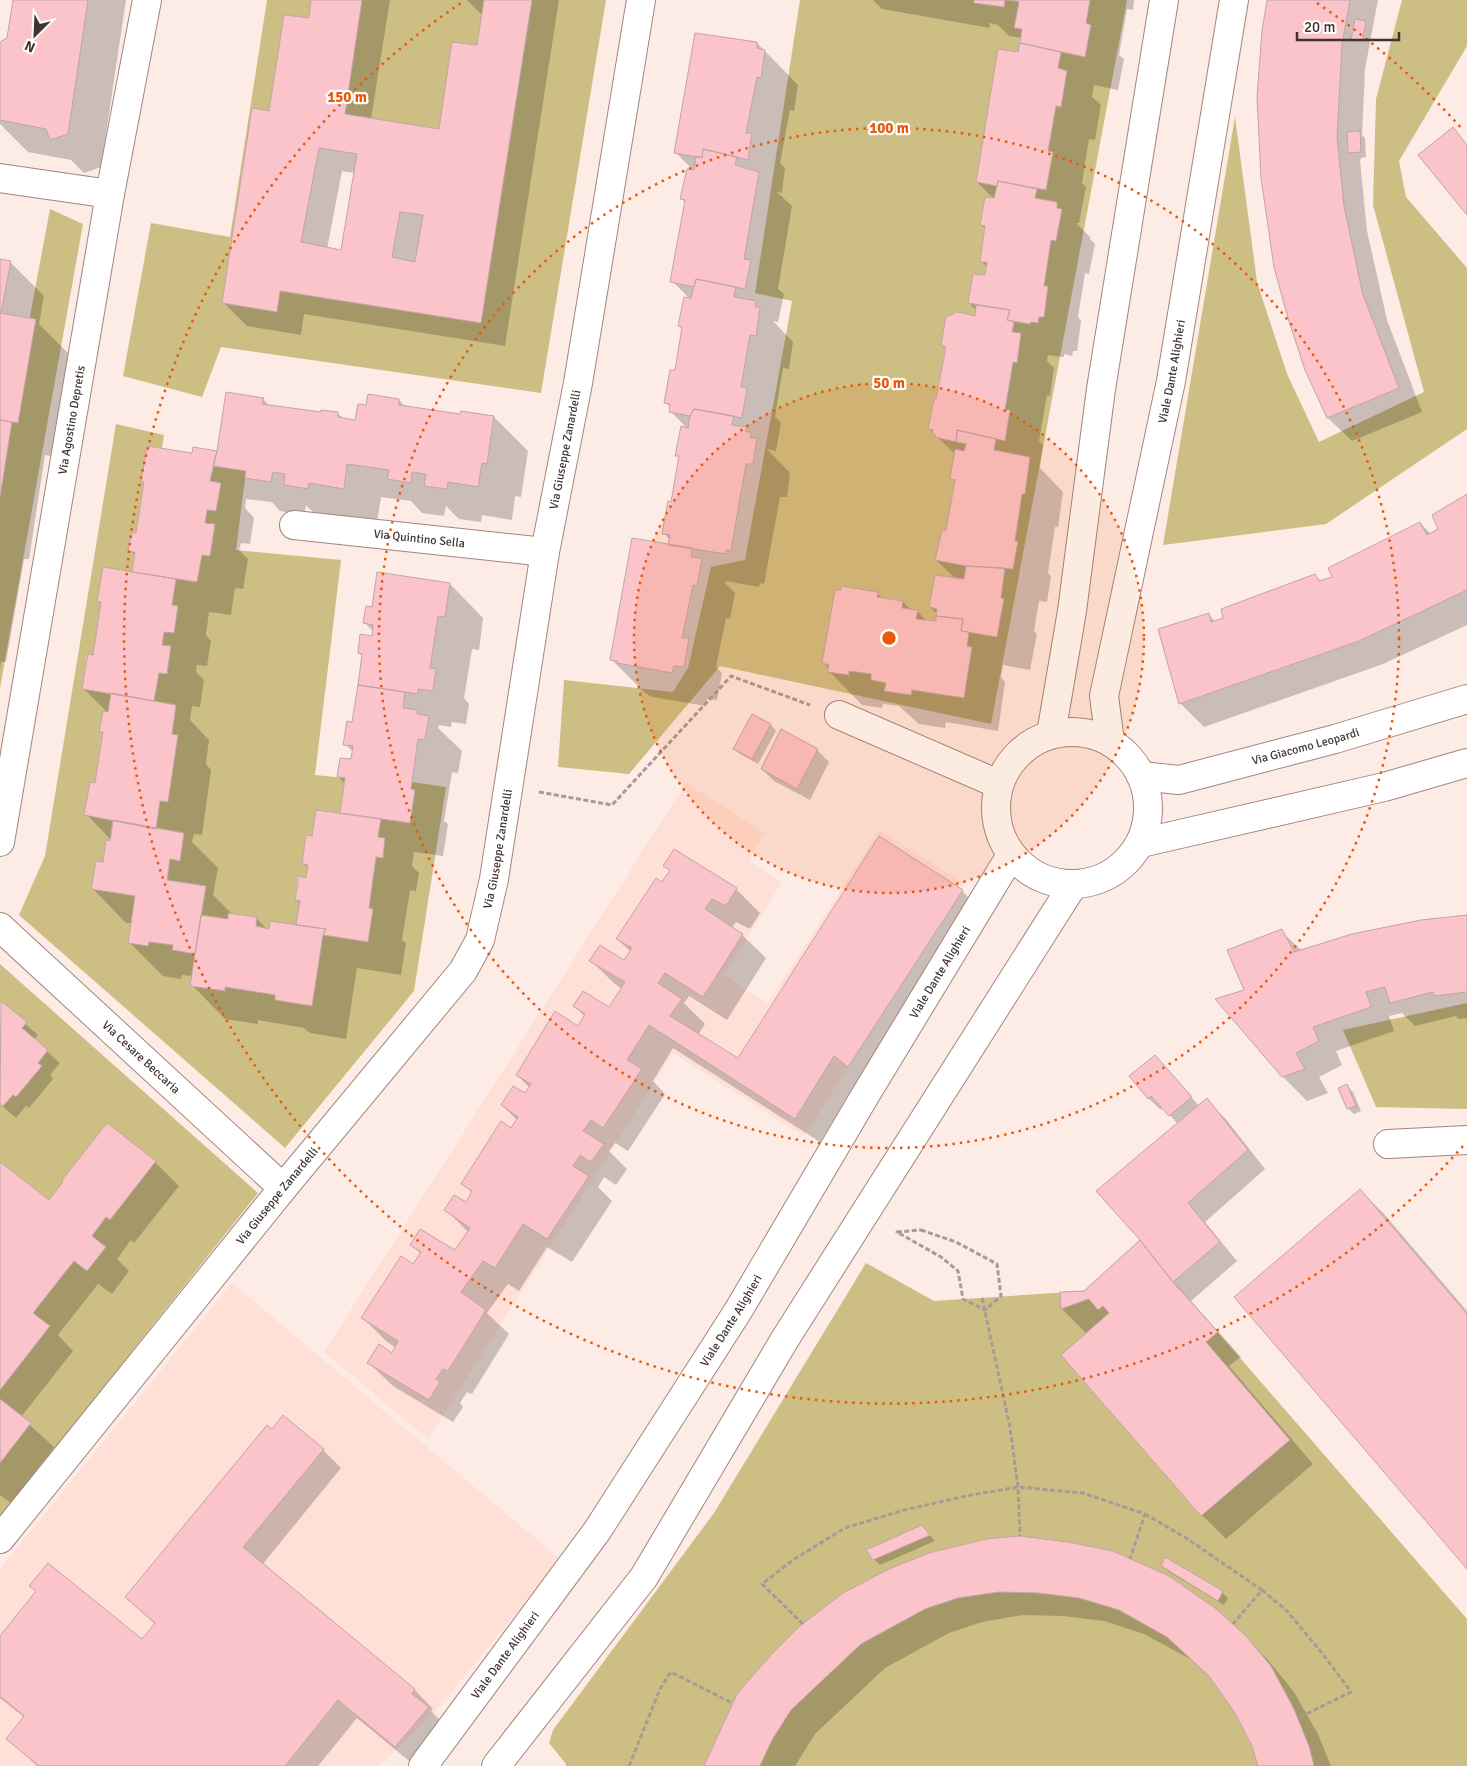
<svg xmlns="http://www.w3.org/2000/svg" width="1467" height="1766" font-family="Signika,sans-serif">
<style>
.built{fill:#ffe0d6}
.green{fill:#cdbf84}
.shadow{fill:#0003;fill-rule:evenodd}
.building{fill:#fac4ca;stroke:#c2a4a7;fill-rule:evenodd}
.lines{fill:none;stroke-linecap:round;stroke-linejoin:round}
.minor-casing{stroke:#a1867d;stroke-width:30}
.path{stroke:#a99a95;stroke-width:3;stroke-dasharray:5 2.5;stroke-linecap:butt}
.minor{stroke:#fff;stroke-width:28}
.ring{fill:none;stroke:#e8590c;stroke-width:2.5;stroke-dasharray:2.5 5}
.labels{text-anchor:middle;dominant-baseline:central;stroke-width:4.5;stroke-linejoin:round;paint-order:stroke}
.street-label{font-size:12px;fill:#3f3430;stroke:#fff}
.centre{fill:#e8590c;stroke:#fff;stroke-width:2.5}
.ring-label{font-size:15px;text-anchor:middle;font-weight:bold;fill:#e8590c;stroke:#fff;stroke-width:4.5;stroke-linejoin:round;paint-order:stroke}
</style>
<rect width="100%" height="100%" fill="#fdebe5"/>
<path class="built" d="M686,783L765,833L748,860L782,882L724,975L768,1003L879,830L965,884L804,1136L673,1053L428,1439L324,1352Z
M232,1283L560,1559L435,1712L379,1766H0V1569Z"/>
<path class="green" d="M267,0H311L309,18L284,15L269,111L252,108L222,303L277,312L280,291L481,323L532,0H606L541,393L221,347L202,397L123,376L151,223L230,237Z
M362,0H484L477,45L452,42L439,129L345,114Z
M800,0H974L1004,6L1005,0L1019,2L1015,27L1022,29L1018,52L998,49L976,182L997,186L994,198L985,197L980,225L985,226L980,261L987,262L985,275L973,274L968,303L976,305L975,316L957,312L950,316L946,347L936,399H934L928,429L933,430L932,433L935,434V437L966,444L964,451L956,449L955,480L946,531L942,530L935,560L966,566L964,579L935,575L929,607L937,609L936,621L916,619L902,608L903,601L877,597V592L841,587V590H836L822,663L829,665L828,671L849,675V671L871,674V680L886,683L911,695L912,690L964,698L972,647L967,646L969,632L1004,599L1001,598L1005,568L1013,569L1018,542L1015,541L1022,494H1025L1030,457L994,450L996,439L1005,440L1010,411L1005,410L1013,362H1017L1021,334L1012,332L1015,322L1030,324L1031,322L1038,323L1039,317H1044L1048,286H1044L1051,240L1056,241L1062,210L1057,208V202L1035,198L1037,189L1046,190L1048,151L1056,106L1061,107L1067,71L1058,68L1061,52L1085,57L1091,25L1086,23L1090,0H1127L991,724L720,666L629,774L558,767L564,680L673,692L688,668L711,567L745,560L792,301L755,293Z
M1402,0H1467V46L1399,161L1406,197L1467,268V429L1326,524L1163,545L1235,117L1257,282L1287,374L1319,442L1424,392L1373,205L1376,99Z
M50,209L83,224L0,688V477Z
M116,424L164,435L162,448L147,446L141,482H144L136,533H131L128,551L135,552L132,572L103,568L97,601L101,602L93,655H87L82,688L111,693L108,712H103L99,731L103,732L95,783L90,782L84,815L113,820L110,841L106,840L103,862L96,861L92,889L135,896L128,943L147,946L149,942L173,945L172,949L195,954L225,990V987L275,995V1000L312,1006L323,935L368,942L373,909L369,908L376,857H383L385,839L378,837L381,819L410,823L415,790L411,789L412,782L446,787L414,991L285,1148L19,915L45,856Z
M213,466L246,471L236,550L341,560L315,775L345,778L340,813L317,810L312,836H306L302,864L308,865L306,878L298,876L295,900L300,901L296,925L270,921L269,929L256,926V917L229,913L228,919L201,915L206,886L167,880L170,859L180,861L184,833L156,829L160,801L168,802L178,735L172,734L176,705L154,701L159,673L167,674L171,646L162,645L164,632L174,633L178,606L172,605L176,579L197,582L202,555L210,556L215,525L205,523L207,510L216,511L221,483L210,481Z
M0,964L258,1193L0,1517V1463L31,1423L0,1399V1390L50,1326L33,1313L74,1261L87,1271L106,1247L92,1236L106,1217L110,1220L156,1161L107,1123L62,1180L63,1182L49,1200L0,1162V1104L3,1106L13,1095L16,1097L42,1066L38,1063L48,1050L22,1028L27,1022L0,1002Z
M1467,1003V1109L1376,1107L1343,1030Z
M1140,1240L1174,1282L1467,1619V1766H566V1764L549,1743L553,1730L714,1513L866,1263L934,1301L1084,1291Z"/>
<path class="shadow" d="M14,0H126L101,167L84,173L71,160L28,152L0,124V44L8,38Z
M313,0H390L371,119L440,130L478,47L483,16L467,0H559L505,346L304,314L301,335L247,326L223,302L270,112L310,20ZM342,171L355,173L342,252L327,249Z
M873,0H1134L1133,10L1127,9L1119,55L1124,59L1118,90L1094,85L1092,97L1101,105L1095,140L1089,139L1082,183L1086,187L1079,223H1076L1090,237V239L1095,244L1089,274L1085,273L1078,317L1081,321L1077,351H1073L1072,356L1064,354V357L1048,355L1047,361L1054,368L1050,396L1047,395L1039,441L1043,445L1040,468L1063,492L1058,527H1055L1048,573L1051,576L1047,602L1039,601L1034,631L1037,634L1030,670L1003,665L1001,677L1005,682L998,731L946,722L945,728L919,724L899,706L883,704L882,708L862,705L829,671V669L823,662L877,593L883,599L903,602L912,611H917L927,621L937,623L938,615L930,607L956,579L936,560L947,532L956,483L952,478L956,455L929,429L937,400L947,349L943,345L976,317L977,311L969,303L986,276L987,267L981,261L986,229L981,225L995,200L977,182L1019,54L1022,38L1009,36L998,25L989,23L990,28L882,9Z
M1269,0H1378L1365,69L1362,135L1365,138L1366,157L1361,158L1360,161L1367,231L1387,320L1422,412L1352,441L1328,418L1306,370Z
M757,43L798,85L794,111L790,110L780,163L785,168L782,193L777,192L792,206L778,289L784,294L778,322L773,321L793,342L789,369L783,368L775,417L781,423L776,451L767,449L790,473L787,497H780L764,584L760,583L759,587L726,581L725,583L735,593L730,619L726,618L716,667L722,673L717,700L707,699L706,706L652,697L645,693L612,660L669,546L670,540L664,533L672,504L680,458L677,455L688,429L670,411V407L666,403L676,372L683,330L679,326L690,299L672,281L686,203L682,199L694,171L676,153Z
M0,260L10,262L44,296L39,324L69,354L51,456L45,455L29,559H24L6,662H1L0,669Z
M263,399L270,406L322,414H338L344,419L356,421L367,406L399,400L405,407L461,415L462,412L494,417L528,451L521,497L515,496L512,520L482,515L481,522L459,519L446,506L444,516L422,513L411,501L381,497L377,522L342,516L341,522L319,518L306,505L304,515L280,511L272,502L246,499L245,508L254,518L250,544L241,543L239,550L248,559L243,589L235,588L231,615L209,612L206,635L211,641L207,666L197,665L196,672L204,680L200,707L192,706L190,720L209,740L206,764L211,770L202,835L194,834L192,842L218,868L213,895L233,915L256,918L268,930L297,927L300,904L296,899L307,879L309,869L303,863L314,838L341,815L345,784L339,777L352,760L353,752L345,744L353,724L363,657L359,653L373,638L374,632L364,622L373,608L378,573L450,584L483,618L479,650L472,649L464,698L469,704L466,724L452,722L451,727L439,725L438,728L462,751L458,773L452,772L444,821L448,824L443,856L414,852L412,866L419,873L416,891L410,890L402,940L406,943L401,975L357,968L346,1039L310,1033L304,1028L258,1020V1024L225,1019L192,985L193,976L182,975L181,979L163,976L129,942L132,923H126L93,889L114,843L86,814L97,784L104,734L101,731L109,714L83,688L94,656L102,605L99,601L133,573L136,556L130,550L137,535L145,484L142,482L193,454L218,453Z
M1467,495V625L1383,664L1204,727L1180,703L1209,615L1216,622L1315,575L1322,582L1334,577L1420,523L1431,534L1439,530Z
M753,716L771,725L776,731L758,764L740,754L734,748Z
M817,750L829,762L810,800L774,781L762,769Z
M665,866L736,889L760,913L750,929L736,922L732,928L742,935L766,958L727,1020L689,996L684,1003L705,1024L698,1035L738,1060L962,891L986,915L873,1090L858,1079L820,1142L673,1048L653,1081L665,1094L628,1151L615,1143L609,1151L627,1169L616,1185L604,1177L598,1187L612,1201L572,1262L547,1247L519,1291L508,1284L487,1313L509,1334L472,1394L467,1392L460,1403L463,1407L453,1422L393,1386L369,1363L392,1354L396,1348L386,1341L363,1318L413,1266L421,1254L412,1245L456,1252L468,1232L446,1210L466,1203L472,1193L463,1183L511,1130L517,1120L502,1105L525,1095L530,1088L517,1075L578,1028L585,1017L575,1006L610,1009L622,989L615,984L591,961L625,962L631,952L617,939L670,871Z
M1467,916V1018L1459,1019L1456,1016L1415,1026L1402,1013L1389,1016L1394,1031L1336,1051L1342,1065L1319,1077L1328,1093L1307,1101L1283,1077L1246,990L1281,931L1302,951Z
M1,1003L38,1035L34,1040L60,1063L50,1075L53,1079L29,1108L26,1106L16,1118L0,1104Z
M1167,1069L1199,1106L1206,1100L1225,1118L1265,1169L1205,1222L1237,1261L1191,1301L1241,1357L1229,1366L1313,1464L1226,1539L1202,1515L1087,1334L1062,1309L1085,1292L1142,1240L1178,1124L1163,1108L1161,1110L1148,1098Z
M1347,1086L1353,1092L1361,1111L1354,1114L1348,1108Z
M107,1124L155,1162L179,1186L134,1243L131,1240L117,1259L129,1271L112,1294L98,1284L58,1335L73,1351L21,1417L54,1447L11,1503L0,1495V1164L49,1202Z
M1360,1190L1384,1214L1467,1311V1567Z
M283,1417L323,1450L341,1468L262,1565L415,1690L433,1709L431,1711L446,1726L414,1765L357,1718L318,1766H37L8,1739L25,1718L0,1698V1638L142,1641L155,1624L126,1597Z
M922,1526L935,1541L880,1565L874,1559Z
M929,1554L1244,1636L1269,1661L1294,1692L1318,1734L1331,1766H1259L1253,1745L1236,1712L1213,1680L1192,1660L1144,1634L1104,1621L1063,1616L1023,1615L982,1622L949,1633L885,1668L815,1734L795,1766H706Z
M1163,1566L1222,1592L1228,1598L1224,1605L1169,1572Z"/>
<path class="building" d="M13,0H88L68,134L50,140L46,129L0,120V42L7,38Z
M311,0H362L345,114L439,129L452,42L477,45L484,0H532L481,323L280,291L277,312L222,303L252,108L269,111L284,15L309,18ZM319,148L357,154L341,250L301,242ZM400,212L423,215L415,262L392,257Z
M974,0H1005L1004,7L974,3Z
M1011,0H1090L1086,23L1091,25L1085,57L1020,43L1022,29L1014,28L1019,2Z
M1267,0H1350L1342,44L1337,137L1344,206L1363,295L1399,388L1327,418L1305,370L1288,318L1274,267L1261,178L1257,97L1262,31Z
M1355,19L1366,21L1362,42L1351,40Z
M695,33L757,42V48L765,50L761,78L757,77L746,133H752L748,160L703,149L702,158L674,153Z
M1020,43L1061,52L1058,68L1067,71L1061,107L1056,106L1048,151L1053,152L1046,190L998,181L997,186L976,182L998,49L1018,52Z
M1453,127L1467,145V215L1418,155Z
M1360,131L1361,152L1348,153L1347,132Z
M703,149L737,157L735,165L759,172L744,259L751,260L745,289L696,279L694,287L670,282L685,200L680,199L687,169L694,170L696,156L702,158Z
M998,181L1037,189L1035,198L1057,202V208L1062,209L1056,241L1051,240L1044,286H1048L1044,317H1039L1038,323L1031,322L1030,324L1007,320L1010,310L968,303L973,274L985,275L987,262H980L985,226L980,225L985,197L994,198Z
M0,259L11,261L1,313H0Z
M696,279L736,287L734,297L756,301L755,307H760L756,336L750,335L741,387L747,388L742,418L694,409L690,416L669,412L670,404L664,403L670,370H675L682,327L678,326L684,297L691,298Z
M976,305L1010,310L1007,320L1014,322L1012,332L1021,333L1017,363L1013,362L1005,410H1010L1005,441L957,430L956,442L935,437V434L932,433L933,430L928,429L934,399H936L946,347L941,345L946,317L957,312L975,316Z
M0,313L36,319L18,423L0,420Z
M226,392L264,398L262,404L321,412V410L338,412V417L355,420L358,404L366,405L368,394L399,399V405L460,414L461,411L494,416L487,464L482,463L478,487L448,482L447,489L424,486L426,474L412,472L411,483L387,479L389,470L347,464L344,489L309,483L308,489L284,485L285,474L273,472L271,482L245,478L246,471L213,466L217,451Z
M694,409L734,416L732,425L747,427L746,432H751L750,438H757L753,464H746L731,551L726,550V554L668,545L670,535L662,534L668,501L671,502L679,456H675L681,426L688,428L690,416Z
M0,420L12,422L0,497Z
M957,430L996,439L994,450L1030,457L1025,494H1022L1015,541H1018L1013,569L966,566L935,560L942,530L946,531L955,480L950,479L955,449L964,451L966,444L956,442Z
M147,446L192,453L193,447L217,451L210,481L221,483L216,511L207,510L205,523L215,524L210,556L202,555L197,582L132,572L135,552L128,551L132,532L136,533L144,482H141Z
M1467,494V590L1359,641L1179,704L1158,629L1209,613L1211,622L1223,618L1221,609L1315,574L1319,581L1332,577L1328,568L1420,522L1427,535L1438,529L1432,515Z
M632,538L692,548L691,557L702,558L697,586L693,585L682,638H689L684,667L674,666L672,673L617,663V661L610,660Z
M966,566L1005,568L1001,598L1004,599L997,637L961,631L963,619L936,616L937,609L929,607L935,575L964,579Z
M103,567L176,579L172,605L178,606L174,633L164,632L162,645L171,646L167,674L159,673L154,701L82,689L88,654L93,655L101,602H97Z
M377,572L450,583L445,617L438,616L430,668L436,669L433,691L418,689V694L358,685L362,654L358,653L360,634L372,636L373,625L363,623L366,606L372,607Z
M841,586L878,592L877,597L903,601L902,608L918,610L916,619L936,621V616L963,619L961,631L969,632L967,646L972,647L964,698L912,690L911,695L884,691L886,683L871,680V674L849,671V675L827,672L829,665L822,663L835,590H841Z
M358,685L405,692L403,708L418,710L417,714L429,716L425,740L418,739L411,789L415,790L410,823L340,813L345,778L337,777L340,758L351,759L353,746L343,745L347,721L352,722Z
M111,693L176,705L172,734L178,735L168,802L160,801L156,829L84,815L90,782L95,783L103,732H99L103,711L108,712Z
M752,714L771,724L752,759L733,749Z
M781,729L818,749L797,789L761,769Z
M316,810L381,819L378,837L385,838L383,858L376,857L369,908L373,909L368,942L323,935L326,929L296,925L300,901L295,900L299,876L306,878L308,865L302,864L306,835L312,836Z
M113,820L184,833L180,861L170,859L167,880L206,886L195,954L172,950L173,945L149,942L148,946L128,943L135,896L91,889L96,861L103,862L106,840L110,841Z
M879,836L963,890L848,1067L834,1056L795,1119L649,1025L627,1060L642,1069L603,1128L591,1120L583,1131L604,1144L591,1162L580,1155L573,1166L589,1176L547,1239L523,1224L495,1268L483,1261L461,1292L486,1310L448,1371L443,1369L436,1379L440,1382L429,1400L367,1363L379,1344L392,1353L398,1341L361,1318L401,1256L413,1264L421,1252L410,1245L420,1229L455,1250L470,1228L444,1210L454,1195L466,1202L472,1191L461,1184L501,1121L511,1128L518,1117L501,1105L513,1086L525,1093L531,1084L516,1075L555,1011L578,1026L585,1014L573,1006L583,991L609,1007L625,982L589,961L600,945L624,960L632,948L616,939L656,878L662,882L670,870L663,866L674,849L737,888L726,906L712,899L705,909L743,934L703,997L665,973L658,983L682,999L670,1016L738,1058Z
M228,913L257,917L256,926L269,929L270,921L326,929L323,935L312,1006L275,1000V995L225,987V991L190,986L201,915L228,919Z
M1467,915V992L1434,996L1433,992L1390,1003L1385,987L1366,992L1371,1007L1313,1027L1319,1041L1296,1053L1305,1069L1282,1077L1215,999L1244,990L1227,950L1282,929L1294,952L1352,934L1421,920Z
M1,1001L27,1022L22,1028L48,1050L38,1063L42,1066L16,1097L13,1095L3,1106L0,1104Z
M1155,1055L1192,1097L1169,1116L1151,1096L1148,1099L1129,1076Z
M1347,1084L1356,1106L1347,1109L1338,1088Z
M1207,1098L1248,1150L1188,1203L1220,1242L1173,1282L1140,1240L1096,1191Z
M107,1123L156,1161L110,1220L106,1217L92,1236L106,1247L87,1271L74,1261L33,1313L50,1326L0,1390V1162L49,1200L63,1182L62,1180Z
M1360,1189L1467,1314V1569L1234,1297Z
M1140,1240L1173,1282L1218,1332L1206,1342L1290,1440L1201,1516L1061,1355L1109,1313L1103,1306L1098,1310L1089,1299L1061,1309L1060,1292L1084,1291Z
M0,1399L31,1423L0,1463Z
M283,1415L324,1449L243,1547L415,1689L412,1694L429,1707L395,1747L338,1700L285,1766H39L6,1739L24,1716L0,1696V1636L36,1591L29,1586L48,1563L142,1639L155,1623L125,1597L267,1425L272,1429Z
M922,1525L930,1535L873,1560L866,1550Z
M1020,1536L1068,1542L1113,1551L1169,1576L1215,1608L1245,1635L1271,1666L1294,1709L1309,1746L1314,1766H1258L1252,1746L1235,1713L1209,1676L1167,1637L1119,1610L1079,1598L1038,1593L999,1592L958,1598L925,1609L861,1644L791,1710L772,1740L760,1766H704L737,1694L771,1655L800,1626L843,1593L889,1569L929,1553L986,1539Z
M1165,1557L1223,1591L1218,1601L1161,1566Z"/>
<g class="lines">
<defs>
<g id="minor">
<path d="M0,178L110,194"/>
<path id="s1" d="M294,525L545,552"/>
<path d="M839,715L998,784"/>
<circle cx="1072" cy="808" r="76"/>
<path d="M1051,734L1072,611L1101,389L1164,0"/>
<path id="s2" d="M1110,742L1104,696L1171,381L1234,0"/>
<path id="s3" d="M1141,776L1179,780L1335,739L1467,699"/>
<path id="s4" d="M0,842L110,194L147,0"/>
<path d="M1141,843L1384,787L1467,763"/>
<path id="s5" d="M0,927L283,1188"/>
<path d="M1388,1144L1467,1140"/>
<path id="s6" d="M0,1539L283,1188L463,971L480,940L494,879L545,552L578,383L641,0"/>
<path id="s7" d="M423,1766L597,1531L738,1311L866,1094L1011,855"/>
<path d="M496,1766L644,1577L785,1339L1073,885"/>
</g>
</defs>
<use href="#minor" class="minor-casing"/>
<path class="path" d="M539,792L612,805L731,676L810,705
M921,1230L956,1242L997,1264L1001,1296L985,1310L963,1299L958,1271L941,1257L897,1232Z
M982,1298L1010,1427L1018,1487L1020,1536
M1145,1514L1186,1538L1262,1590L1233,1624
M1262,1590L1287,1611L1322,1653L1351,1692L1298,1718
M803,1624L762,1584L793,1560L845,1528L904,1510L971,1495L1018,1487L1083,1493L1145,1514L1130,1559
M629,1766L660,1689L671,1672L732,1703"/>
<use href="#minor" class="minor"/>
</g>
<circle cx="889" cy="638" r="255" fill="#e8590c" fill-opacity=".12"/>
<g class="ring">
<circle cx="889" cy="638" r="255"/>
<circle cx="889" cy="638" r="510"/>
<path d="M1463 1146A766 766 0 1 1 461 3M1317 3A766 766 0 0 1 1463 130"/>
</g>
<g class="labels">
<g class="street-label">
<text stroke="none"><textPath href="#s2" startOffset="378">Viale Dante Alighieri</textPath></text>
<text stroke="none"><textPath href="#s4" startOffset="428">Via Agostino Depretis</textPath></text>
<text stroke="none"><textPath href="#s6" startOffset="1266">Via Giuseppe Zanardelli</textPath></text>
<text stroke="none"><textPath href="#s1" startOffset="126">Via Quintino Sella</textPath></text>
<text stroke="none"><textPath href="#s3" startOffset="169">Via Giacomo Leopardi</textPath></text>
<text stroke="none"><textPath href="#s6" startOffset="861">Via Giuseppe Zanardelli</textPath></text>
<text stroke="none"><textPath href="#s7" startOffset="948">Viale Dante Alighieri</textPath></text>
<text stroke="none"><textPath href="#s5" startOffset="192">Via Cesare Beccaria</textPath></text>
<text stroke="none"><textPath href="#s6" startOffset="441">Via Giuseppe Zanardelli</textPath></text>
<text stroke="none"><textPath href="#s7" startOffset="542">Viale Dante Alighieri</textPath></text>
<text stroke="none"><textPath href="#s7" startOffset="138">Viale Dante Alighieri</textPath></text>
</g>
</g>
<circle cx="889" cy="638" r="8" class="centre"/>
<g class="ring-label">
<text x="347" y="102">150 m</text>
<text x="889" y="133">100 m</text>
<text x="889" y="388">50 m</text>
</g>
<g transform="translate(35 35) rotate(204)" stroke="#ffffff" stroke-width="4" paint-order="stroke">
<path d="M0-4L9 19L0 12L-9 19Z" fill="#3f3430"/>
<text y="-8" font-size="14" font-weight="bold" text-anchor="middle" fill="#3f3430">N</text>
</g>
<path d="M1297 32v8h102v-8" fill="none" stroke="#3f3430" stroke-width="2.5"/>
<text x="1304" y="32" font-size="15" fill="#3f3430" stroke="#ffffff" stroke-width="4" paint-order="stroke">20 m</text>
</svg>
